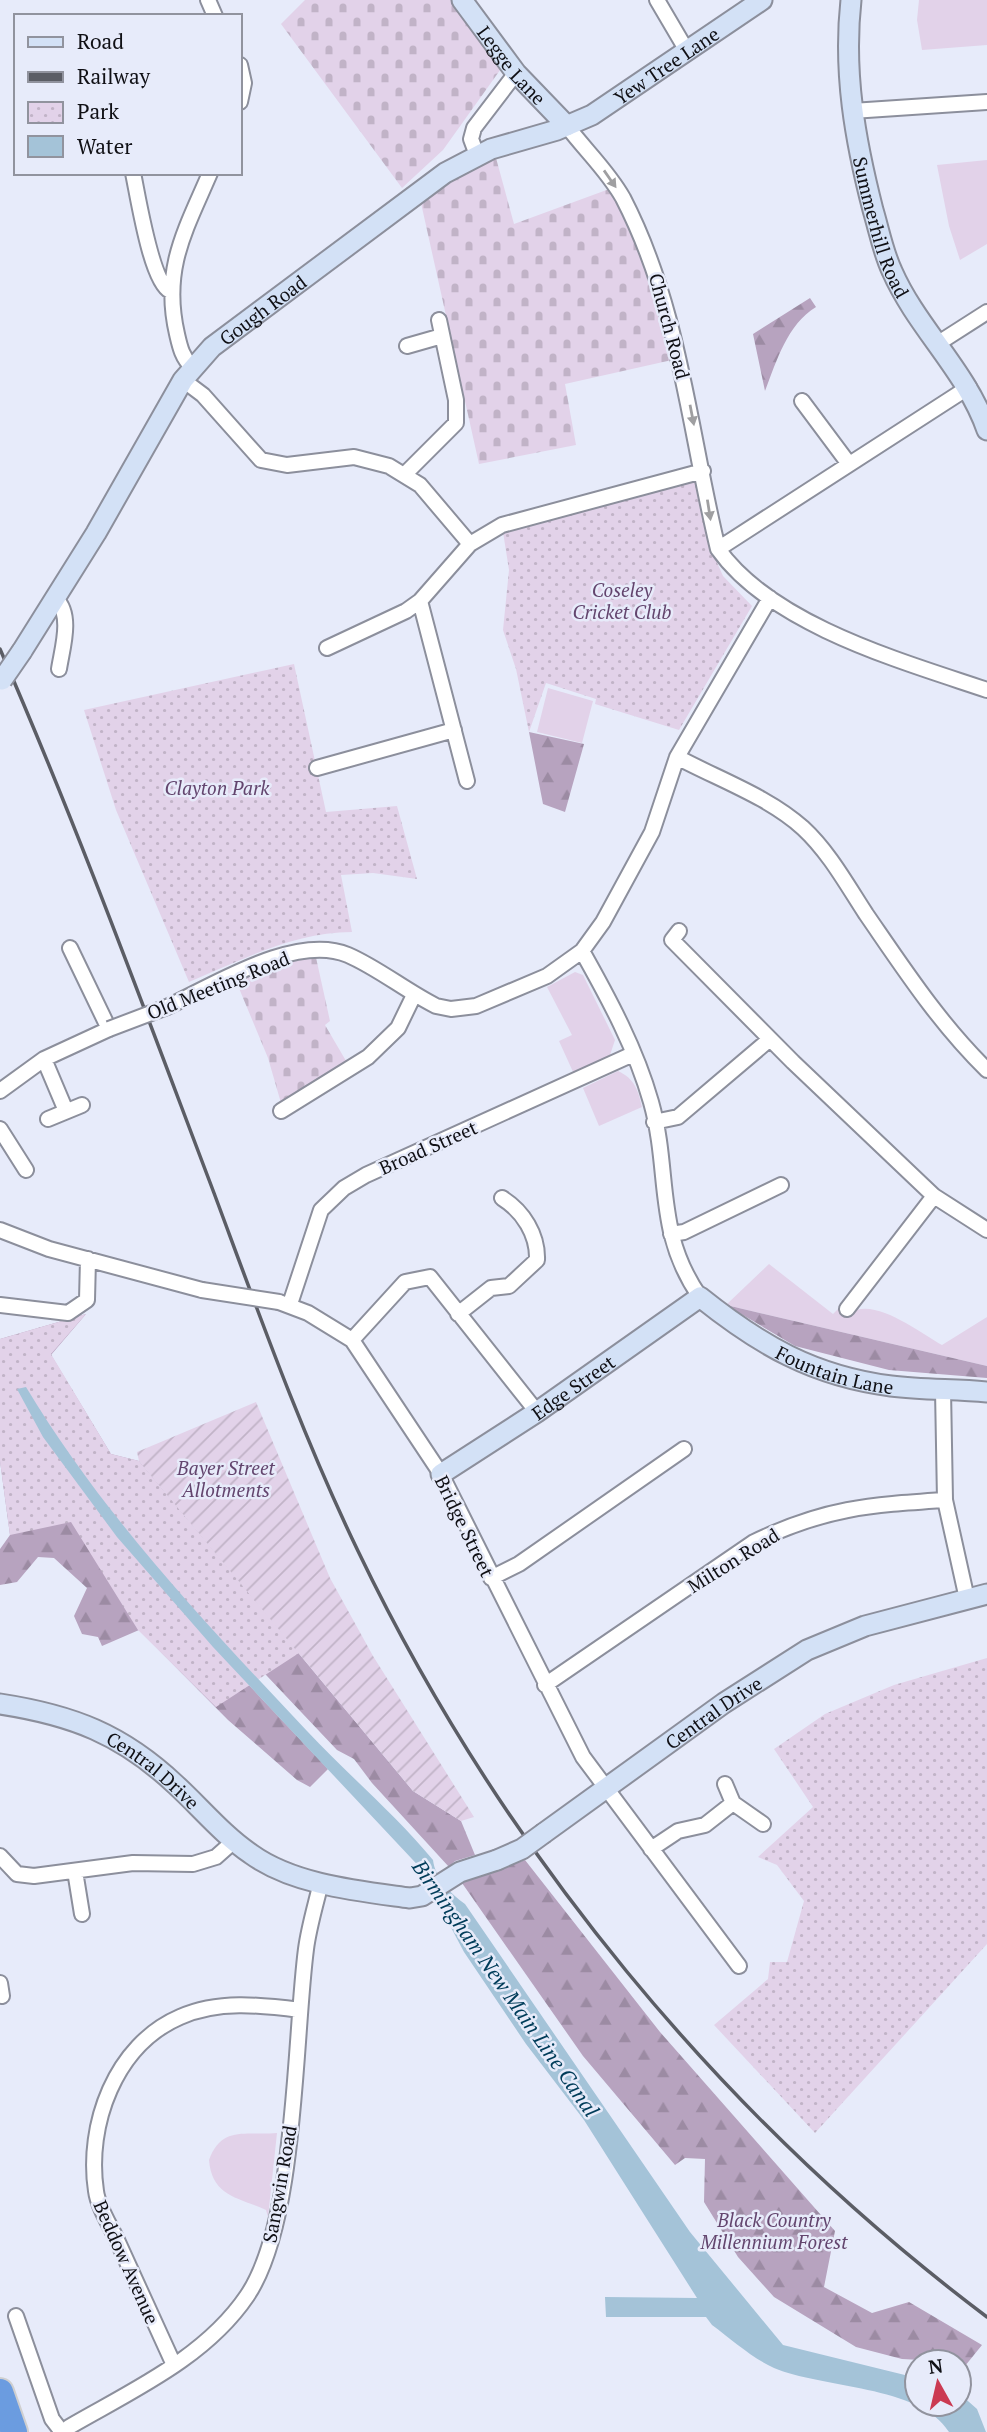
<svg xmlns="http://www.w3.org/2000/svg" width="987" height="2432" font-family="'PT Serif',serif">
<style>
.grass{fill:#e2d2e9}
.forest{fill:url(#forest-firs)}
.cemetery{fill:url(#cemetery-stones)}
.park{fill:url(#park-dots)}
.garden{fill:url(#garden-furrows)}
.water{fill:#a4c3d8}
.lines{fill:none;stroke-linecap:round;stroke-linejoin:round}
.street-casing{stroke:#8c8f9c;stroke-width:18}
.secondary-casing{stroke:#8c8f9c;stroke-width:23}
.highway-casing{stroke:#cfcfd0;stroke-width:30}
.street{stroke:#fff;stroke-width:14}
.secondary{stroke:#d3e1f6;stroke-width:19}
.highway{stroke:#6b9ce0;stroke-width:26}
.rail{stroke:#5b5d65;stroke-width:3.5}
.street-bridge-casing{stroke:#8c8f9c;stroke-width:18;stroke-linecap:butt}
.secondary-bridge-casing{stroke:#8c8f9c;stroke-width:23;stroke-linecap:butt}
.street-bridge{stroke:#fff;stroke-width:14}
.secondary-bridge{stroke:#d3e1f6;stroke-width:19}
.oneway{fill:#9f9fa1}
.labels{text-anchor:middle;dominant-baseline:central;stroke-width:5;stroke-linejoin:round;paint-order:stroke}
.street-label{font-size:19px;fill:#101015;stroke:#e7ebfa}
.park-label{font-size:19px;font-style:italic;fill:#63456e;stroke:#e7ebfa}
.water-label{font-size:21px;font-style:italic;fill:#003c59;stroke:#e7ebfa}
</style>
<defs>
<pattern id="forest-firs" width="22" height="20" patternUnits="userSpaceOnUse" patternTransform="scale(1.75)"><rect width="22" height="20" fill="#b7a3bf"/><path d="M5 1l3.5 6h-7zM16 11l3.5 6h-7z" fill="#9c8ba3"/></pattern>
<pattern id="cemetery-stones" width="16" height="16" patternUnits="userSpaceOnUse" patternTransform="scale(1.75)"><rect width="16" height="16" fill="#e2d2e9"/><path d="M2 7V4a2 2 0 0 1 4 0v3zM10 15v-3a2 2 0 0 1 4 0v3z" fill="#c1b3c7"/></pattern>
<pattern id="park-dots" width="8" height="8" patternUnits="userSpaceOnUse" patternTransform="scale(1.75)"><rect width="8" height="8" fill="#e2d2e9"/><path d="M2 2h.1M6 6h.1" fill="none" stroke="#c1b3c7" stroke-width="1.8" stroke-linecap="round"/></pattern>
<pattern id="garden-furrows" width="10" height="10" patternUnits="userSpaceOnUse" patternTransform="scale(1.75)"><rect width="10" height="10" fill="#e2d2e9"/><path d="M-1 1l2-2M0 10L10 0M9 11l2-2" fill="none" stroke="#c1b3c7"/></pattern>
</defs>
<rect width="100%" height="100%" fill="#e7ebfa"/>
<path class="grass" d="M919,0H987V45L922,50L917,20Z
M987,160V244L960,260L949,226L937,165Z
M548,688L593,701L582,743L537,732Z
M575,972L583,975L615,1040L610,1055L574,1074L559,1041L572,1035L547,987Z
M618,1071C635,1079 638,1090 642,1107L599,1126L583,1088Z
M769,1264L833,1314L840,1307L849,1314C872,1295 919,1332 942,1345L987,1317V1366L726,1305Z
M277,2133L268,2217L266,2210C237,2197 212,2196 209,2160C222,2125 246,2136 277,2133Z"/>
<path class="forest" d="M810,298L816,307C787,325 777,360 765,391L753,334Z
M529,732L584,744L565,812L543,804Z
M726,1305L987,1366V1378L889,1370L795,1346Z
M86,1314L51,1355L111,1454L139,1461L413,1791L461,1821L475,1855L455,1861L449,1867L372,1783L354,1759L337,1750L217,1623L213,1647L328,1769L310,1787L297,1780L228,1720L139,1630L102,1646L98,1637L82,1634L74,1616L87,1588L54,1558L38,1557L17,1582L0,1585V1549L10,1535L0,1461V1339Z
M525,1860L660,2032L835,2231L824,2287L872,2313L909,2302L982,2345L965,2366L959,2365V2362L902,2359L856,2347L774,2297L738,2257L704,2202L705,2159L685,2158L675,2165L583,2056L462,1883Z"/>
<path class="cemetery" d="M305,0H452L503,66L443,150L402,188L281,24Z
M496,158L514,224L612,188L644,263L672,360L565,384L576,445L479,464L421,203L463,174Z
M315,953L330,1021L325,1025L349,1066L281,1103L268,1058L236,981L285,961Z"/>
<path class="park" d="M689,479L698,483L711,549L723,576L752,606L679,730L595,704L596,699L546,683L529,732L516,669L503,630L509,570L503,532Z
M294,664L326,812L397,806L417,879L373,873L341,875L352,932C294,932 242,960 189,982L116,810L84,710Z
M86,1314L51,1354L111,1454L139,1461L299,1653L216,1707L138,1630L71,1522L10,1535L0,1461V1339Z
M987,1658V1944L815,2133L714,2025L768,1979L770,1962H787L804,1901L777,1865L758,1857L813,1807L774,1749L825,1714L894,1685Z"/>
<path class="garden" d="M256,1402L330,1578L373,1656L474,1817L461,1821L413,1791L139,1461L137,1452Z"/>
<path class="water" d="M26,1387C102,1514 206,1624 307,1731C347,1774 396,1815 433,1860C435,1878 451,1894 465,1904L690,2232L783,2345L917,2378V2404H959L960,2394L977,2409L986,2432H949C920,2385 820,2388 774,2368C752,2358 731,2339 712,2325L706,2317H606L605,2297L697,2298L584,2120L526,2044L464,1952L446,1918L443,1900L427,1875L213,1647L117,1537L43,1437L17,1389Z"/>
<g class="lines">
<defs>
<path id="street" d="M208,0L215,16
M657,0L687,51
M240,65L244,83L240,102
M852,111L987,102
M567,126C585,150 608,171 623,198C680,308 689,430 718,549C772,625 901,661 987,690
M477,155L471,139L474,128L516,73
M133,173C138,196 151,282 170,291
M937,344L987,312
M407,346L442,336
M192,367C182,357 180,347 177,334C162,269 185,231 210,173
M183,380L203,395L261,460L287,465L354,457L389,466L420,485L470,544
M802,401L849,464
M405,474L456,423V400L439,320
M718,549L969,387
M56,599C73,615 62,649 59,669
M420,601L467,781
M327,648L406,611L420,601L470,544L502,525L703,471
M677,757C718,779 769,797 803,828C829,852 847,885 866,914C904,969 939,1023 987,1070
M317,768L454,730
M679,931L672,940L793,1062L934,1196L987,1230
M582,951C609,999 636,1049 651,1102C671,1173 654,1231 700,1297
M167,1007C214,985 296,933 348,955C378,968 406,991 436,1006L451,1009L476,1006L547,976L582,951L603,922L652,832L677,757L770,598
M44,1059L66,1111
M0,1091L44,1059L109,1029L70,948
M281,1111L368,1057L398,1028L414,995
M48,1119L82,1105
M654,1122L678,1117L770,1039
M0,1129L26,1170
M0,1230L49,1249L202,1290
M671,1234L684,1232L781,1185
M279,1302L308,1313L352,1340L441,1474L583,1757L739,1966
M290,1304L321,1210L344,1188L366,1175L633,1054
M0,1305L68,1313L87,1300L88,1259
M847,1309L934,1196
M458,1314L491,1288L509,1286L537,1260C538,1235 523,1211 502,1198
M352,1340L405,1282L430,1277L537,1412
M943,1390L945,1500L967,1599
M491,1578L519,1564L684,1449
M545,1685L754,1542C825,1508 868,1505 945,1500
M725,1784L733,1803L763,1824
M651,1849L678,1831L705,1825L733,1803
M0,1856L17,1874L34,1876L133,1863L193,1864L216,1857L234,1841
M75,1871L82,1914
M0,1983L2,1996
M16,2316L52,2419L62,2432
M174,2365C155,2323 136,2282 117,2240C110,2225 98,2207 96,2191C86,2125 115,2045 180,2017C218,2000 260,2005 300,2010
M65,2432L69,2427C131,2391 205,2358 247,2296C297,2222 294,2041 306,1949C309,1926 316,1904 321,1882"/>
<g id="secondary">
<path id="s1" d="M462,0L516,73L567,126"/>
<path id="s2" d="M851,0C843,72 855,140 873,210C879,230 883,252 892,271C917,328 966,370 987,430"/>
<path id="s3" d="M22,651L96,533L183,380L212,347L445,173L491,149L557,130L592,115L762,0"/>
<path id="s4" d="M441,1474L537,1412L700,1297C760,1345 813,1376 891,1386C923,1390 955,1389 987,1392"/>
<path id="s5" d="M0,1704C72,1715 122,1734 176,1785C201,1808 223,1835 251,1854C294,1885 359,1891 410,1898L422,1896L460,1872L497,1860"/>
<path id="s6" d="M544,1833L724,1703L807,1650L865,1626L987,1594"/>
</g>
<path id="highway" d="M0,2392L14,2432"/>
</defs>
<use href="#street" class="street-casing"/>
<use href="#secondary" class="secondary-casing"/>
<use href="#highway" class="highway-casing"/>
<use href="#street" class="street"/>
<use href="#secondary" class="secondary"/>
<use href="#highway" class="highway"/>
<path class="rail" d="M0,649C78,828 145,1011 214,1193C259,1314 302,1435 358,1551C502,1851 721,2117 987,2317"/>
<defs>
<path id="street-bridge" d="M109,1029L167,1007
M202,1290L279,1302"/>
<path id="secondary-bridge" d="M2,680L22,651
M497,1860L522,1849L544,1833"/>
</defs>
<use href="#street-bridge" class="street-bridge-casing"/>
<use href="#secondary-bridge" class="secondary-bridge-casing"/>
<use href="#street-bridge" class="street-bridge"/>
<use href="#secondary-bridge" class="secondary-bridge"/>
</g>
<defs><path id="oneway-solid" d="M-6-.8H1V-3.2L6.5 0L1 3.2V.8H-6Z" transform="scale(1.75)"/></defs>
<g class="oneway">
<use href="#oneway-solid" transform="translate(610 179) rotate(55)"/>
<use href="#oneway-solid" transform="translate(692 415) rotate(79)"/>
<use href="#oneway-solid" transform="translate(709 510) rotate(81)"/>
</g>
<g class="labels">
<g class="street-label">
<text stroke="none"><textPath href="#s1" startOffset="82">Legge Lane</textPath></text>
<text stroke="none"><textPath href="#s3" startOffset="898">Yew Tree Lane</textPath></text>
<text stroke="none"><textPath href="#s2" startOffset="231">Summerhill Road</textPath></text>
<text stroke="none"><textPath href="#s3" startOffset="422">Gough Road</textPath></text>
<text transform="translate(670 326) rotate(75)">Church Road</text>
<text transform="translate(218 985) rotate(-22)">Old Meeting Road</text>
<text transform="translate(428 1147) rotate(-24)">Broad Street</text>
<text stroke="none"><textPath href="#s4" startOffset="469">Fountain Lane</textPath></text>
<text stroke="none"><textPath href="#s4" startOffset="158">Edge Street</textPath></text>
<text transform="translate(465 1526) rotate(64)">Bridge Street</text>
<text transform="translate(733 1560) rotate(-32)">Milton Road</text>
<text stroke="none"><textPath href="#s6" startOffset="208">Central Drive</textPath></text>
<text stroke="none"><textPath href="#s5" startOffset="170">Central Drive</textPath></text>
<text transform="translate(279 2184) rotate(-80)">Sangwin Road</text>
<text transform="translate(127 2262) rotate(66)">Beddow Avenue</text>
</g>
<g class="park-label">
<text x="622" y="589">Coseley<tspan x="622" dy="22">Cricket Club</tspan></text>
<text x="217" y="787">Clayton Park</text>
<text x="226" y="1467">Bayer Street<tspan x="226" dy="22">Allotments</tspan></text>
<text x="774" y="2219">Black Country<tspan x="774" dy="22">Millennium Forest</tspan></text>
</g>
<g class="water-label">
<text transform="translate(506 1988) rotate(55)">Birmingham New Main Line Canal</text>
</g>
</g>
<rect x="14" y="14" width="228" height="161" fill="#e7ebfa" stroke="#91939e" stroke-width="2"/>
<rect x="28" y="37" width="35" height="10" fill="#d3e1f6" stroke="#91939e" stroke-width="2"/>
<text x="77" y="49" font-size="21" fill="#101015">Road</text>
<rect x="28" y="72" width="35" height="10" fill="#5b5d65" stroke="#91939e" stroke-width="2"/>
<text x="77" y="84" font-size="21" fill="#101015">Railway</text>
<rect x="28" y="102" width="35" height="21" fill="url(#park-dots)" stroke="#91939e" stroke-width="2"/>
<text x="77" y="119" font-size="21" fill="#101015">Park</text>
<rect x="28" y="136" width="35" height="21" fill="#a4c3d8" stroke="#91939e" stroke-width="2"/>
<text x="77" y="154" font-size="21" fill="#101015">Water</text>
<g transform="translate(938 2383) rotate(352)"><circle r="33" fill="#e7ebfa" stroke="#91939e" stroke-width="2"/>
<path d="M0-5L12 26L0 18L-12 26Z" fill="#cb3a52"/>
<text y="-10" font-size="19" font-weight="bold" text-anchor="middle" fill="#101015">N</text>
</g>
</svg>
